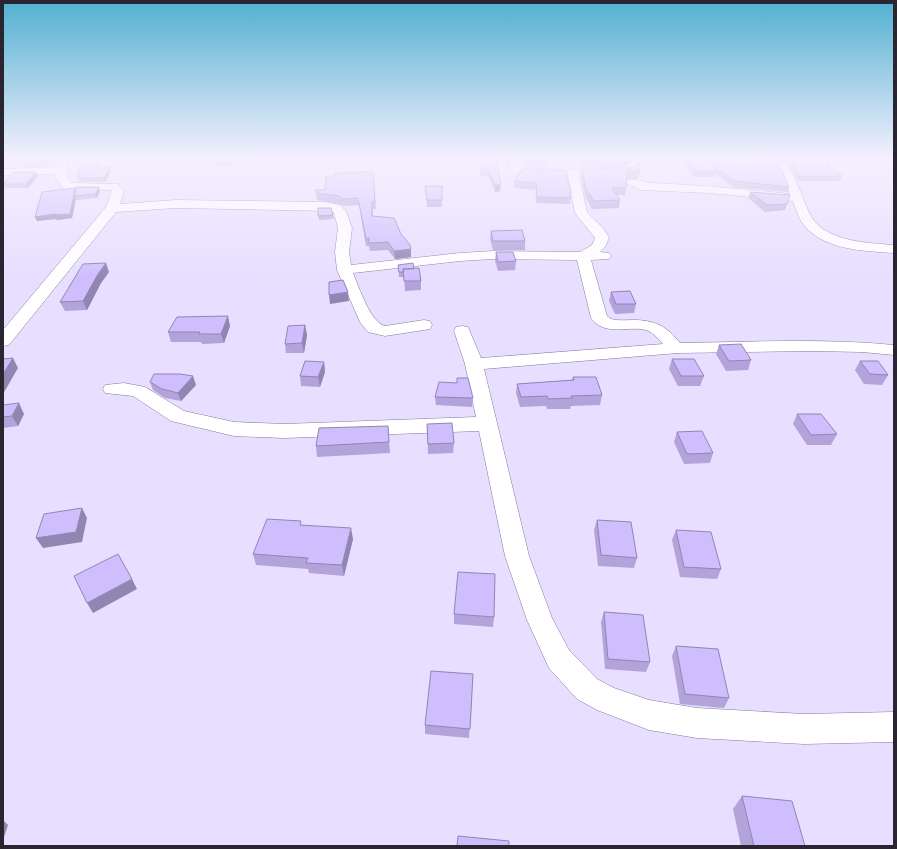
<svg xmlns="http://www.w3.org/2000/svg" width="897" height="849" font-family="'Space Grotesk',sans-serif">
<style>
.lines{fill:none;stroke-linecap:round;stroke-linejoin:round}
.minor-casing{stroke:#837a98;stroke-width:1}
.minor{fill:#fff;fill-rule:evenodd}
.wall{fill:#b2a3da}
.shaded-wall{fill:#9185b2}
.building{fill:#cfbefe;stroke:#9185b2}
</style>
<rect width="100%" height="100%" fill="#e8deff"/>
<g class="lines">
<defs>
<path id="minor" d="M58,159H68C66,169 65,175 71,183L118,184L124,191L120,204L176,200L325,202L340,205L346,211L352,228L349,252L351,265L460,253L493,251L580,252L592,245L595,238L575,213L566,171L572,168L578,171L587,212L604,229L609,238L605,247L600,252L609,253L611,256L609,259L591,260L607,316L611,319C618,321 626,320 633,320C654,320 667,326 680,343C751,342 823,338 894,345V355L862,352L812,351L678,353L484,369L529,556L552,618L569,650L597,679L614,688L649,700L697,708L804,714L894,712V742L804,744L697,738L649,730L597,710L577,699L549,668L527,620L505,556L479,431L284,438L234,436L171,421L133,396L105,393L103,389L105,385L124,383L145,387L184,411L234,422L284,424L476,417L465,364L454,331L456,327L462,326L468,327L481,358L663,344C659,339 654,334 649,331C631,324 605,338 591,318L577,260L493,259L460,261L353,273C359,287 370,322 385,326L424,320L430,321L432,325L430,329L424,330L385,336L368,332L360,322L337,270L335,252L338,228L334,213L332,211L176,208L116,212L9,345L3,346V330L106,207L112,191L111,190L64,189L56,179L55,174L3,175V169L55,167Z
M511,159H521V166C530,172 542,167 552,170L554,172L552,174C539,178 518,178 509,167Z
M635,159H646L631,173L606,174L600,171L606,168H624Z
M676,159H731L786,163C798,180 802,200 812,218C827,242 870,243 894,245V253C864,251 819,250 801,221C798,215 795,208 793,201L709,193L641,190L628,184L626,182L628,180C636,178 644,183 652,183C698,185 744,189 790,194L778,168L681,162L677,161Z"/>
</defs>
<use href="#minor" class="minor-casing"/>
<use href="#minor" class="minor"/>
</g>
<path class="wall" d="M26,159H53L47,166L26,167L24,162Z
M233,159L229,166L215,167L214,162Z
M479,159H496L500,191L495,192L488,176H480Z
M577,159H635L623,167H580Z
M788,159H820L830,166L829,168L842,176L840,181H798L790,167L792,162Z
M527,161H548L547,167H526Z
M687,162L721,165L789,187L788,192L733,187L716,174L715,177H695L686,167Z
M99,168V169L111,171L105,182H79L78,178Z
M522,169L571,192L570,204L536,203L537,190L514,188V181Z
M582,169L640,171L638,179H627L626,188L625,195H617L620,200L619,208L592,209L585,196L581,176Z
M36,172L38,176L28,188H5L3,184L6,182L5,181Z
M373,172L376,209H373V216L401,234L411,257L395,259L388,250L370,251L369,246H366L359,205L343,206L340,204L317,200L316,190H325L335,176Z
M425,186H442V207H427Z
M76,190L100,191L97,198L76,200V198L72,218L57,220L56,219L37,221L35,217Z
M750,192L790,195L785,210L765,212L748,198Z
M318,208L333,215L334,219L319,220Z
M491,231L525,241V250H493L490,239Z
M496,252L516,261L515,270L498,271L495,261Z
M398,265L414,269L421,281V290L405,291L404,277H399Z
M109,272L101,283L87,310L65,311L60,302Z
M611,292L636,304L634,313L615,314L609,301Z
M305,325L307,335L304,353H286L285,344Z
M230,326L224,343L202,344L201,342H171L168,332Z
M719,345L751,360L748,370L726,371L716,354Z
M672,359L704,376L700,386H678L669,369Z
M860,361L888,375L882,385L864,384L855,370Z
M324,362L325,372L320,387L301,386L300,376Z
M573,377L602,395L600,405L571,406L570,409H547L546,406L520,407L516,393L517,384L572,380Z
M150,382L196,385L181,401L165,398L153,390Z
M457,383L473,398L472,407L436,405L435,397Z
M3,405L24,414L18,426L3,428Z
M797,414L837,434L831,445H807L793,424Z
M427,424L454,443L453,453L428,454Z
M388,426L390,453L317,457L316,446Z
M677,432L713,453L710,463L684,464L674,442Z
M597,520L637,558L634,568L598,566L594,530Z
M302,525L353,539L344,576L309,573L308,569L256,565L253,554Z
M676,530L721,569L717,579L680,577L672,540Z
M604,612L650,662L646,672L605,669L601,622Z
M454,614L494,617L493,627L454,624Z
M676,646L729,698L724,708L680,704L672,656Z
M473,674L469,738L425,734V725Z
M742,796L805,846H741L733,809Z"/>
<path class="shaded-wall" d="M47,159H53L47,166L45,161Z
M229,159H233L229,166L228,161Z
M626,159H635L623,167L625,160Z
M110,167L111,171L105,182L104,178Z
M36,172L38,176L28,188L26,184Z
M501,184L500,191L495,192V185Z
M99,187L100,191L97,198L95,194Z
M75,188L77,192L75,196L76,198L72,218L57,220L56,219L37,221L35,217Z
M411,249V257L395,259L394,251Z
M106,263L109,272L101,283L87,310L83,301L98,274Z
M348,292L349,301L330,304L329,295Z
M228,316L230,326L224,343L221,334Z
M305,325L307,335L304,353L302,343Z
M13,358L18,368L3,394V374Z
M324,362L325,372L320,387L318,377Z
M193,376L196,385L181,401L178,393Z
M19,403L24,414L18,426L12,416Z
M82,508L87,518L82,542L43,548L36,538Z
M351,528L353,539L344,576L342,565Z
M132,579L137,589L93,613L87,603Z
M3,820L8,825L3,840Z"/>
<path class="building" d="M26,159H47L45,161L24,162Z
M215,159H229L228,161L214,162Z
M480,159H496L501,184L495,185L488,170H480Z
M528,159H546L548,161H527Z
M581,159H626L625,160L581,161Z
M690,159L720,161L721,165L762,163L779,164L789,187L735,181L714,166L717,171L696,172L687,162Z
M795,159H820L830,166H827L842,176L800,177L792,162H798Z
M639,162L640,171H627L626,188H612L620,200L594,201L586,189L582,169L629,168L633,167Z
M98,164L97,169L110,167L104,178H78L80,166Z
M522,169L566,170L571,192L570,198L536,197L537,183L514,181Z
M14,172H36L26,184H3L7,181H5Z
M373,172L375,202H372V216L394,218L401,234L410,245L411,249L394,251L388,242L369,243V238L366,239L358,198L342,199L340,196L316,193V190H325L326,176H335V173Z
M425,186H442V200H427Z
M76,187H99L95,194L75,196Z
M75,188L70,214L55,215V214L35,217L42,192Z
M750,192L790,195L787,204L767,205Z
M318,208H331L333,215L318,216Z
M522,230L525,241H493L491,231Z
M496,252H513L516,261L498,262Z
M106,263L98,274L83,301L60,302L83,264Z
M413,263L414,269H403L404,272H399L398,265Z
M419,268L421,281H404L403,269Z
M343,280L348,292L329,295V282Z
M630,291L636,304H616L611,292Z
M228,316L221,334H199L200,332H168L177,317Z
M305,325L302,343L285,344L288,326Z
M741,344L751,360L729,361L719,345Z
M13,358L3,374V359Z
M672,359H694L704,376H681Z
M305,361L324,362L318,377L300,376Z
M860,361H878L888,375L870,374Z
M154,374H180L193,376L178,393L162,389L150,382Z
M573,377H596L602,395L571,396L572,398L548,399L547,396L521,397L517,384L574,380Z
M457,378H468L473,398L435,397L439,382L457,383Z
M19,403L12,416L3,417V405Z
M797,414H821L837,434L811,435Z
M452,423L454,443L428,444L427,424Z
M388,426L389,442L316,446L319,428Z
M702,431L713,453L687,454L677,432Z
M82,508L76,532L36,538L44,514Z
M267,519L301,521L300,525L351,528L342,565L306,563L308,558L253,554Z
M597,520L631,522L637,558L601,555Z
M676,530L711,532L721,569L684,567Z
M118,554L132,579L87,603L74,576Z
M458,572L495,574L494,617L454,614Z
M604,612L643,615L650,662L608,659Z
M676,646L718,649L729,698L685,694Z
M431,671L473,674L470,729L425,725Z
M742,796L792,801L805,846H754Z
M458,836L509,841V846H457Z"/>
<linearGradient id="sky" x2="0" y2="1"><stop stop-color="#51b0d0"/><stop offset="0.57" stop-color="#f5f0ff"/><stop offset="1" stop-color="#f5f0ff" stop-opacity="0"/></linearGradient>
<rect width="897" height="278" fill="url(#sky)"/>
<rect width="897" height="849" fill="none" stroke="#292531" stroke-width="8"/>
</svg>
